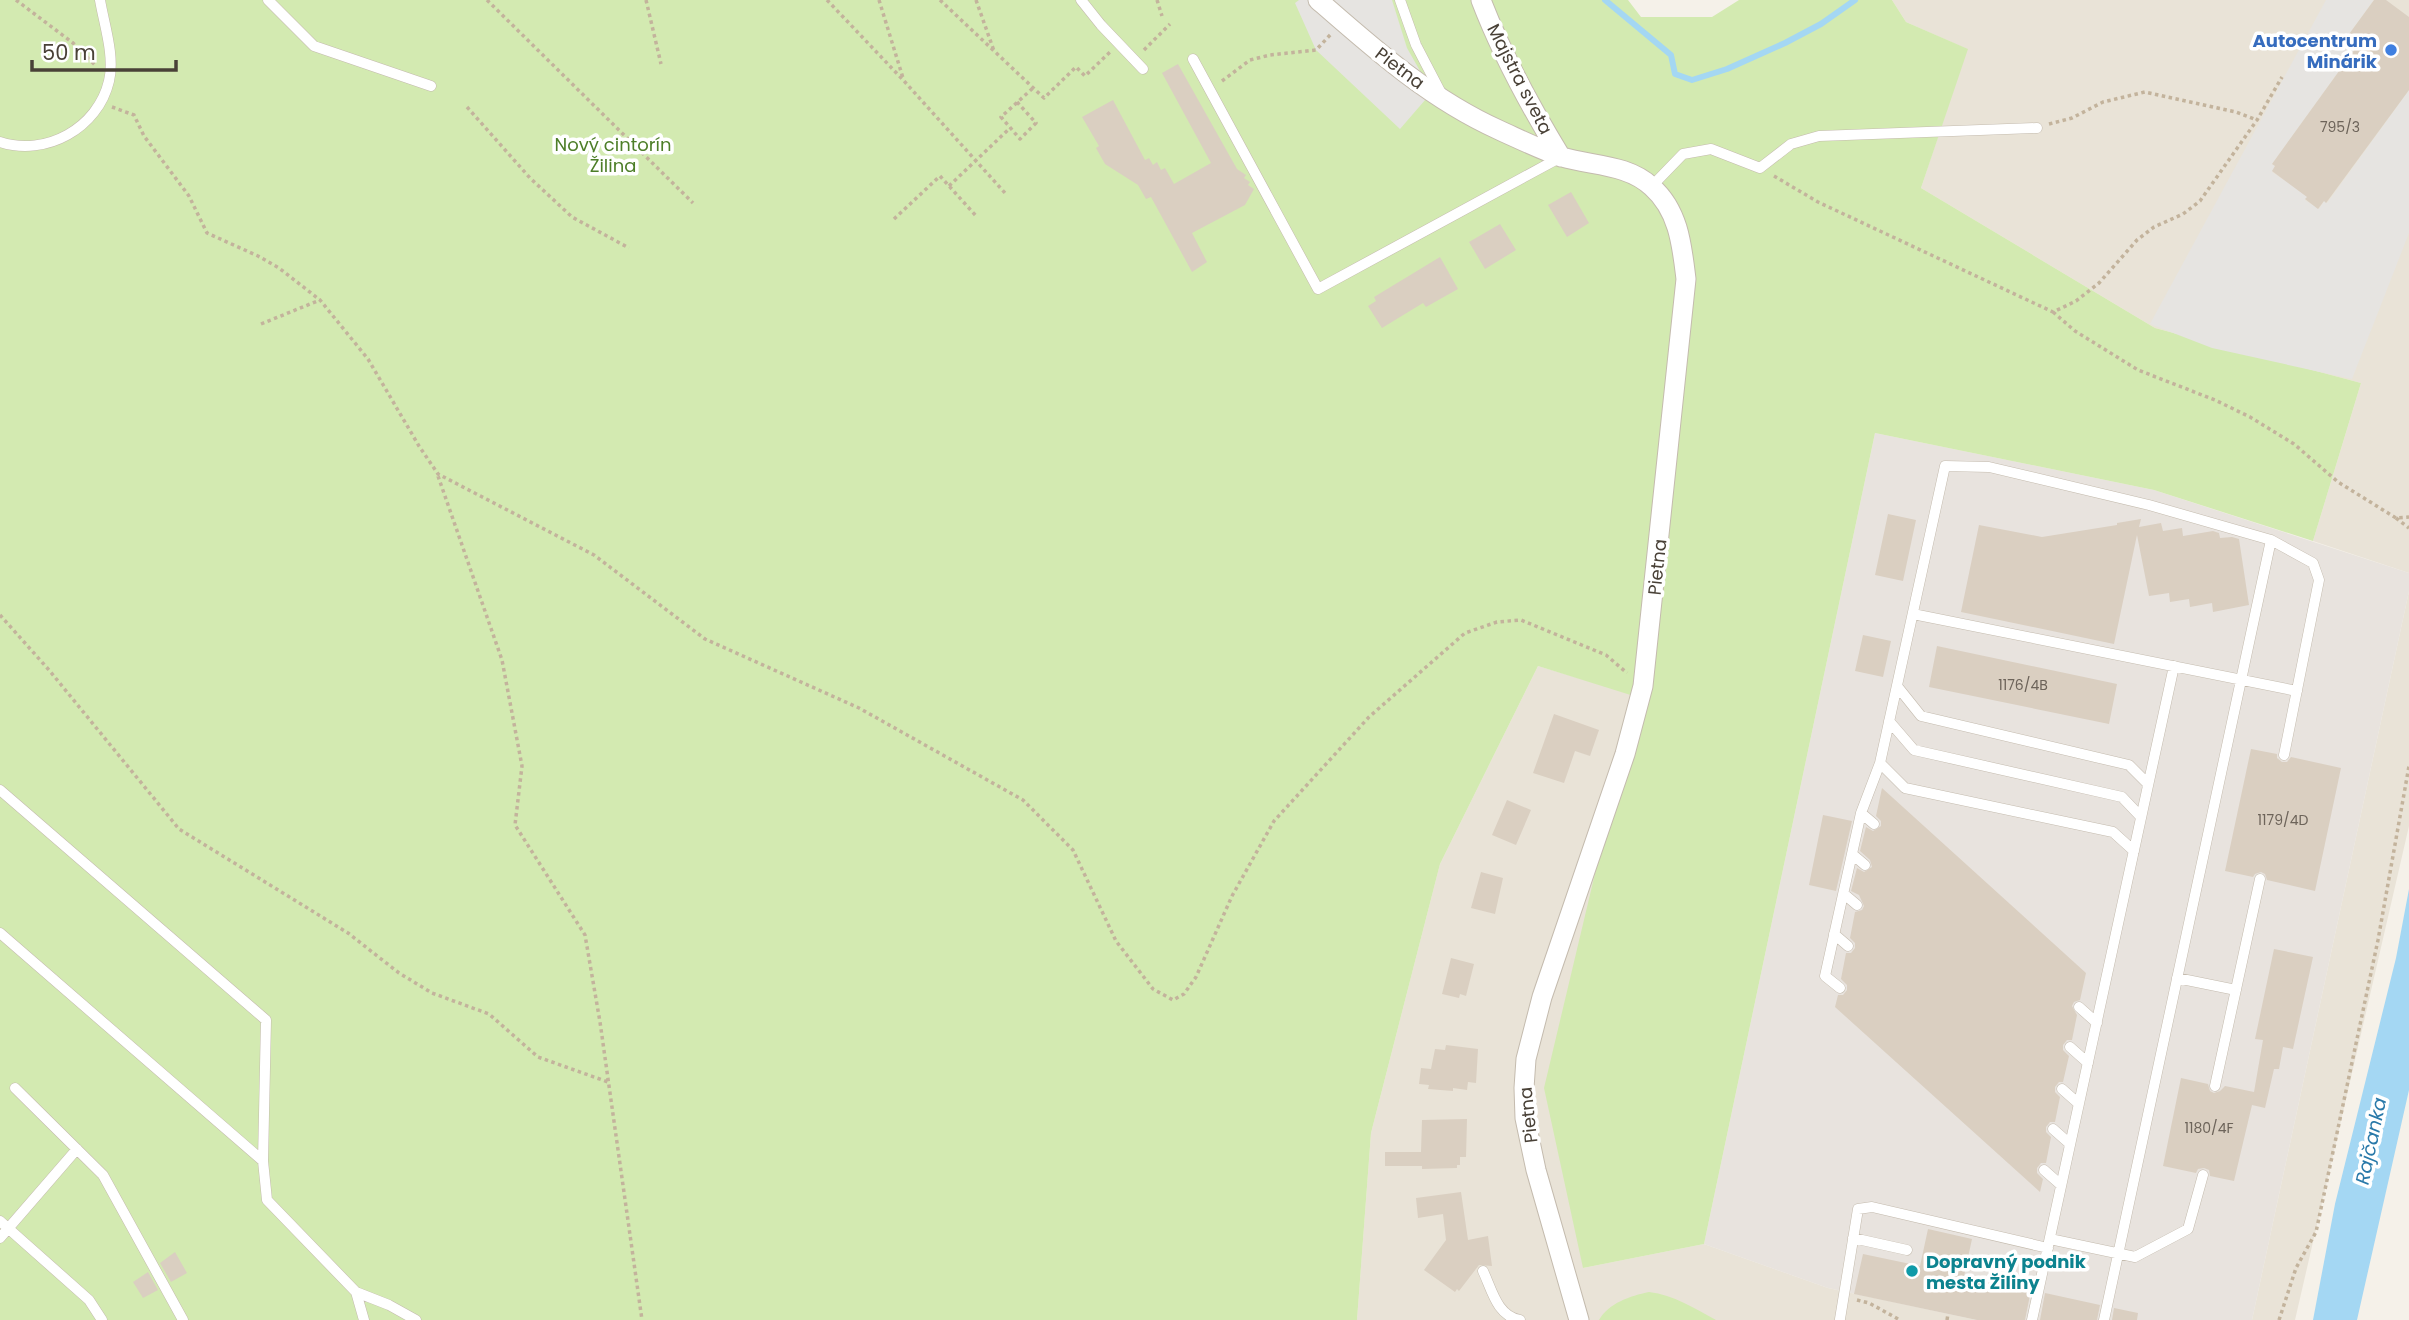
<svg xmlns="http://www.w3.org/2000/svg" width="2409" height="1320" font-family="Poppins,sans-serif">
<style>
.residential{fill:#e9e3d7}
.industrial{fill:#e8e3de}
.green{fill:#d3eab1}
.parking{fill:#e6e4e1}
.water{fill:#a4d7f3}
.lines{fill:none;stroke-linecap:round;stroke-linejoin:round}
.stream{stroke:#a4d7f3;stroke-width:6}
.building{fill:#dacfc1}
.lane-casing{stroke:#c4bbae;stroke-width:11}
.street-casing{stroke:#c4bbae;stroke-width:21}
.path{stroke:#c3b39c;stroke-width:3.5;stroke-dasharray:3.5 3.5;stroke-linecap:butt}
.lane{stroke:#fff;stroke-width:10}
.street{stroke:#fff;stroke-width:19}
.shop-dot{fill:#3f7fe0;stroke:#fff;stroke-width:2.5}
.culture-dot{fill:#0f9aa8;stroke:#fff;stroke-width:2.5}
.labels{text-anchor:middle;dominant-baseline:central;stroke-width:7;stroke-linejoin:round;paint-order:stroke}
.number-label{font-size:14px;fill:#6d645a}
.shop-label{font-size:18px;font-weight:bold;fill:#366cbe;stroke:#fff;text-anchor:end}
.street-label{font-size:18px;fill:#494137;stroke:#fff}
.park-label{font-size:18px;fill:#4d7e28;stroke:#fff}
.culture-label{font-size:18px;font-weight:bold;fill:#0d838f;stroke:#fff;text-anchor:start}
.water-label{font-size:19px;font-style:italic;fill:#2979a9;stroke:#fff}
</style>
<rect width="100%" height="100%" fill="#f5f1e9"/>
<path class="residential" d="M1892,0H2409V573L2313,541L2361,383L2155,328L1921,188L1967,49L1906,22Z
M2409,591V826L2295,1320H2252Z
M1538,666L1638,696L1583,1268L1704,1244L1828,1288L1977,1320H1357L1371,1133L1440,864Z"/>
<path class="industrial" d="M1875,433L2154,490L2409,573V591L2252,1320H1977L1828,1288L1704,1244Z"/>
<path class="green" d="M0,0H1628L1641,17H1712L1739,0H1892L1906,22L1968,49L1921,188L2155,328L2361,383L2313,541L2154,490L1875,433L1704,1244L1583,1268L1544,1088L1637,697L1538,666L1440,864L1371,1133L1357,1320H0Z
M1649,1292C1674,1295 1694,1308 1716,1320H1599C1609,1303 1630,1296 1649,1292Z"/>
<path class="parking" d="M1299,0H1392L1407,48L1432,92L1400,129L1316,50L1295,3Z
M2326,0H2374L2344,41L2355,49L2272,164L2275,166L2272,172L2284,180L2287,176L2310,193L2305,200L2319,209L2324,201L2327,203L2409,90V233L2352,379L2212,348L2150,324Z"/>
<path class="water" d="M2409,889V1090L2357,1320H2313L2335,1204L2396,958Z"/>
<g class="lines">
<path class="stream" d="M1605,0L1671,55L1675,74L1692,80L1727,69L1785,43L1821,24L1855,0"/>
</g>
<path class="building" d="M2374,0H2386L2409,17V90L2326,203L2324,201L2318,209L2305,199L2307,197L2272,171L2275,166L2272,164L2355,49L2344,41Z
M1178,64L1237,169L1246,175L1244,178L1250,182L1248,185L1254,189L1245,205L1192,233L1207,262L1192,272L1151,197L1146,199L1138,185L1105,164L1096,148L1099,146L1082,117L1113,100L1145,160L1149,158L1153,165L1157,162L1161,170L1165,168L1174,184L1211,163L1162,73Z
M1571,192L1589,223L1567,237L1548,205Z
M1500,224L1516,250L1485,269L1469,242Z
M1440,257L1458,289L1426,307L1423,303L1382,328L1368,306L1376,301L1374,297Z
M1888,514L1916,520L1903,581L1875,575Z
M2141,519L2139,527L2161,523L2163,531L2182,528L2183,536L2213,531L2219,533L2220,538L2232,537L2239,539L2249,605L2213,612L2212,603L2190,607L2189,599L2170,602L2169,593L2149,596L2137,535L2114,644L1961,612L1979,525L2042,537L2117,525V523Z
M1863,635L1891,641L1883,677L1855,671Z
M1937,646L2117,684L2109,724L1929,687Z
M1554,714L1599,730L1590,756L1575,751L1564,783L1533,773Z
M2251,749L2277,754V758L2282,762H2287L2291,757L2341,768L2315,891L2267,880L2265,874L2261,872L2255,874L2253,877L2225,871Z
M1882,788L2086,973L2080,1000L2074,1002L2072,1006L2077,1015L2072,1040H2067L2063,1045V1050L2069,1056L2063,1082H2059L2055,1087V1092L2060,1097L2055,1122H2050L2046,1127V1132L2051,1137L2046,1163H2041L2037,1168V1173L2043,1179L2040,1192L1835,1007L1838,995H1843L1847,990V985L1841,979L1846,953H1851L1855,948V943L1850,938L1855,912L1862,910L1864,906L1859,895L1851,891L1857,868L1864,872L1872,867L1870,860L1860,851L1866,827L1873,831L1881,826V821L1876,816Z
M1507,800L1531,810L1516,845L1492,835Z
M1823,815L1852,821L1836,891L1809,885Z
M1481,872L1503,878L1495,914L1471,908Z
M2274,949L2313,957L2293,1049L2283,1047L2279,1069H2274L2265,1108L2252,1105L2234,1181L2210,1176L2209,1170L2204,1168L2198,1169L2196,1173L2163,1166L2181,1078L2208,1084L2210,1091L2214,1093L2220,1091L2225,1086L2254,1092L2263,1040L2255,1039Z
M1451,958L1474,964L1466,996L1460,994L1459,998L1442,994Z
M1446,1045L1478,1049L1476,1083L1468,1082L1467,1090L1453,1088V1091L1428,1089L1429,1085L1419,1084L1421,1068L1431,1069L1435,1049L1445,1050Z
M1467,1119L1466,1157H1460V1165H1457V1168L1422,1169V1166H1385V1152H1421L1422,1120Z
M1461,1192L1468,1240L1488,1236L1492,1266L1479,1265L1459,1291L1457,1289L1455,1292L1424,1270L1446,1240L1443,1214L1418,1218L1416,1198Z
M1928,1229L1972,1239L1964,1276L2031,1290L2025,1320H1977L1854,1294L1863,1254L1920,1266Z
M175,1252L187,1273L171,1282L160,1263Z
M148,1272L158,1290L143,1298L133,1282Z
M2045,1293L2100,1305L2097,1320H2040Z
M2114,1308L2138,1313L2137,1320H2112Z"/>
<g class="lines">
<defs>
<path id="lane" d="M268,0L314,46L431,86
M1081,0L1101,25L1143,69
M1400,0L1416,45L1441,93
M1193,59L1318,289L1561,157
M0,142C46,157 98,128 109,81C115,56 104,24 100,0
M1652,186L1683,154L1711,149L1760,168L1791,144L1819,136L2037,128
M1913,614L2297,691
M1897,686L1921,716L2129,765L2148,784
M1889,721L1914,750L2122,797L2141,817
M1880,763L1905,788L2113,832L2134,851
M0,790L266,1020L263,1161L267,1200L356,1292L364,1320
M1861,813L1874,824
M1852,854L1865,865
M1844,894L1857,905
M0,933L263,1161
M1834,934L1848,946
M2177,978L2236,990
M1840,988L1825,976L1861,813L1880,763L1945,466L1989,467L2149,505L2271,540L2313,563L2319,580L2284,755
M2079,1007L2097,1023
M2070,1047L2088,1063
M2215,1086L2260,879
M15,1088L103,1175L183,1320
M2062,1089L2079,1104
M2053,1129L2070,1144
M2044,1170L2061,1185
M0,1221L89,1300L102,1320
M0,1238L77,1149
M1853,1238L1907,1250
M2050,1239L2135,1257L2188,1229L2203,1175
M1483,1271C1492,1290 1497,1316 1520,1320
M356,1292L389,1305L416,1320
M1840,1319L1858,1209L1872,1207L2048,1248
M2032,1320L2174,666
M2104,1320L2271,540"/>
<path id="street" d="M1318,0C1374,49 1430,99 1499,130C1519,139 1541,150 1562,157C1592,166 1628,164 1652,187C1679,211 1682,246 1686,279L1643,686L1625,754L1542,997L1526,1059L1524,1088L1525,1118L1536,1170L1579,1320
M1481,0C1502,55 1530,106 1561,157"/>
</defs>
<use href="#lane" class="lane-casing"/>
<use href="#street" class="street-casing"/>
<path class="path" d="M16,0L73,43L95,65
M487,0L693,203
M646,0L661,64
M827,0L904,81L1005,193
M879,0L903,78
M940,0L1044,98L1076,67L1085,76L1110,52
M976,0L994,51
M1157,0L1162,16
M1144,50L1170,24
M1222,81L1250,60L1270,55L1316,50L1332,33
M1017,102L1036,123L1020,139L1001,117L1033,88
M112,107L134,115L144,136L189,196L207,233L258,256L279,268L320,300L368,359L419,446L438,474L594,555L705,639L859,708L1023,800L1073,850L1116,941L1153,989L1173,1000L1184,994L1196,977L1232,896L1274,821L1369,717L1465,633L1497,622L1521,620L1606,655L1627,673
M467,107L530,178L572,217L629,248
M2049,124L2072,118L2103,102L2145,92L2236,112L2257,120
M1774,176L1818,202L2053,312L2076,301L2099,283L2137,240L2154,227L2183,214L2200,201L2257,120L2282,77
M949,186L1010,128
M894,219L940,176L977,217
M2053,312L2075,331L2138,370L2215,400L2250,417L2294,444L2338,482L2396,518L2409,517
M261,324L320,300
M438,476L502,660L522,766L515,825L585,935L600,1022L642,1320
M2396,518L2409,528
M0,615L49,670L179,829L348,933L399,973L432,993L489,1014L538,1057L608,1082
M1857,1300L1869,1303L1900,1320
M1947,1320L1948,1314
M2279,1320L2296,1268L2316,1232L2378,940L2409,766"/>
<use href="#lane" class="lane"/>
<use href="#street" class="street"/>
</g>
<circle class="shop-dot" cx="2391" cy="50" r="7"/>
<circle class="culture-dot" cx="1912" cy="1271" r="7"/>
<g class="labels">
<g class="number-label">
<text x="2340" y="127">795/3</text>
<text x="2023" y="685">1176/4B</text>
<text x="2283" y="820">1179/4D</text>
<text x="2209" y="1128">1180/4F</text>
</g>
<g class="shop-label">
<text x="2377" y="40">Autocentrum<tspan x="2377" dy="21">Minárik</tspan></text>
</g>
<g class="street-label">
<text transform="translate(1400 68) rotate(37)">Pietna</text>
<text transform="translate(1520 79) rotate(63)">Majstra sveta</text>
<text transform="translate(1657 567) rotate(-84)">Pietna</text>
<text transform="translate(1528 1115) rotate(-96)">Pietna</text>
</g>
<g class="park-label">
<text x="613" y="144">Nový cintorín<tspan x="613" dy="21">Žilina</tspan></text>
</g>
<g class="culture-label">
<text x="1926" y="1261">Dopravný podnik<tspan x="1926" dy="21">mesta Žiliny</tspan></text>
</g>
<g class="water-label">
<text transform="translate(2371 1141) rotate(-78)">Rajčanka</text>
</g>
</g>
<path d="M32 60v10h144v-10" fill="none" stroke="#494137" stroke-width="3.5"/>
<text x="42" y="60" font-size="21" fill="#494137" stroke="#ffffff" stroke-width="5" paint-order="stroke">50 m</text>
</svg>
